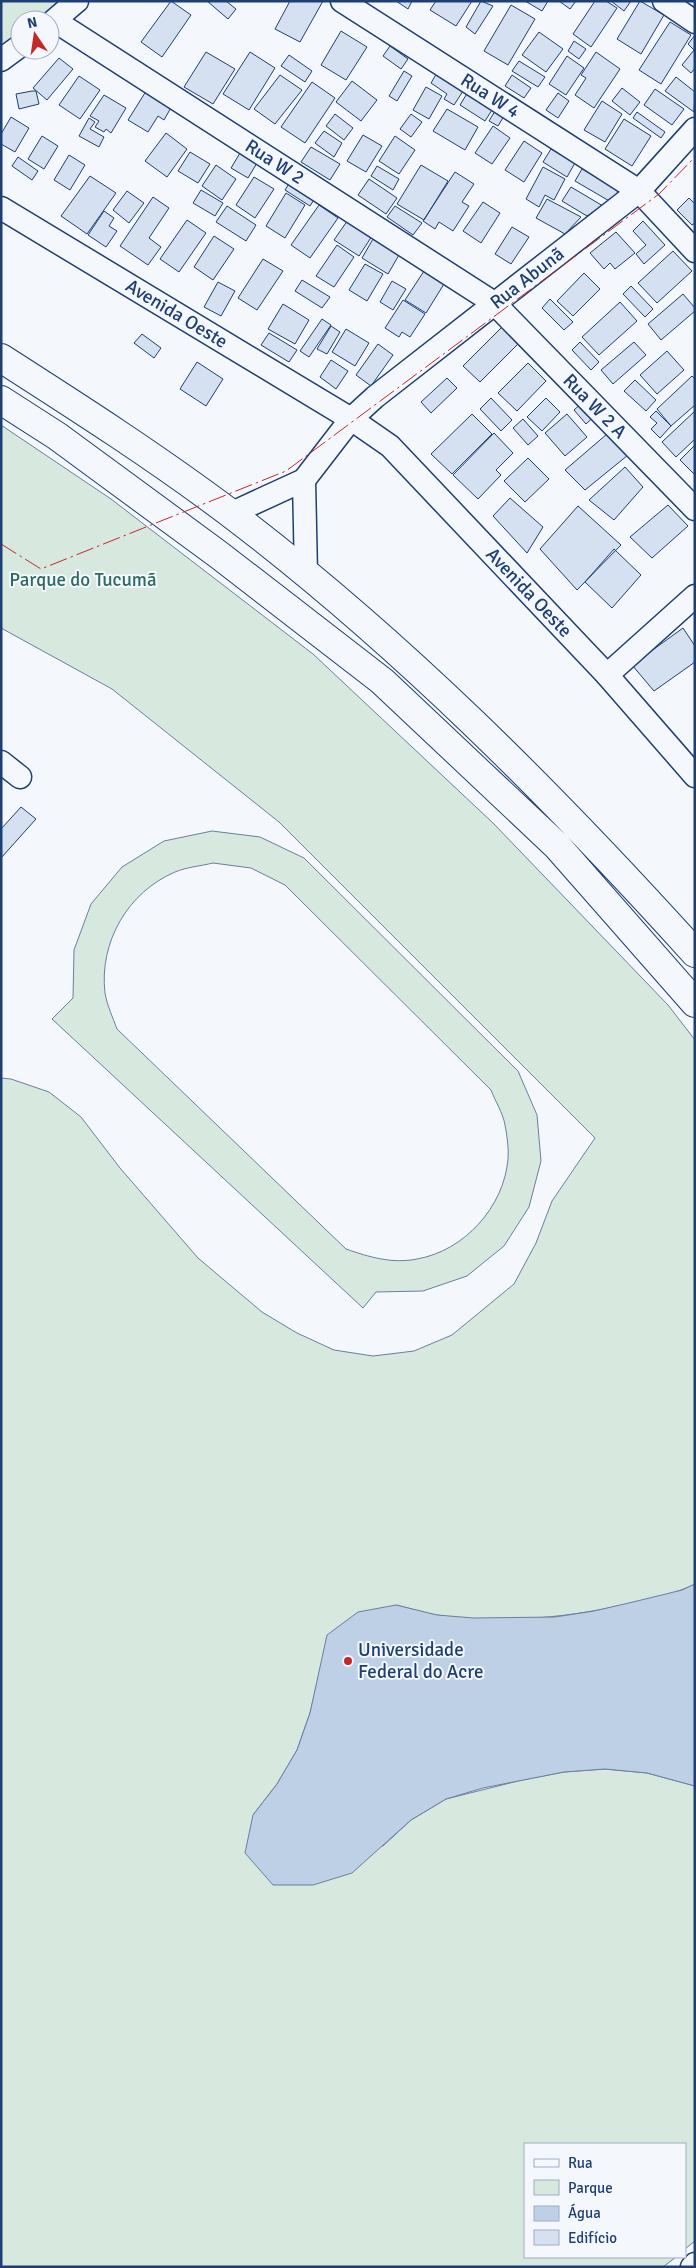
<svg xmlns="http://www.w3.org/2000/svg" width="696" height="2268" font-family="Signika,sans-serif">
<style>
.green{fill:#d7e8df;stroke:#687fa3;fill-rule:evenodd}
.water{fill:#bed0e5;stroke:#687fa3}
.building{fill:#d5e0f0;stroke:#1d3f73}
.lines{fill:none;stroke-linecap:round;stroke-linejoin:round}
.minor-casing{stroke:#1d3f73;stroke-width:25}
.major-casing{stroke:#1d3f73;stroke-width:30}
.minor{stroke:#f4f7fb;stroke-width:22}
.major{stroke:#f4f7fb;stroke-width:28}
.power{stroke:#c62828;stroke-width:1;stroke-dasharray:18 4 2.5 4;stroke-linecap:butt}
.poi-dot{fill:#c62828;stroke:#f4f7fb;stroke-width:2}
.labels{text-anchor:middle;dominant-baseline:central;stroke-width:4;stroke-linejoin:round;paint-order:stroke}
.street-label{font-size:19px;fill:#1d3f73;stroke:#f4f7fb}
.park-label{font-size:19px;fill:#2c6c60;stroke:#f4f7fb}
.poi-label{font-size:19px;fill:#1d3f73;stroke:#f4f7fb;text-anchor:start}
</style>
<rect width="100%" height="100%" fill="#f4f7fb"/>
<path class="green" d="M1,1H75L50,20H20V50L1,67Z
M1,425L111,499L313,654L493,823L668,1005L695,1040V1584C677,1593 657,1597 637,1602C573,1617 503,1625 437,1615C423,1613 410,1608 396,1605L319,1675L310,1713L297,1750L277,1784L253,1815L383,1846L411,1820L446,1799L522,1780L564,1772L605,1769L647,1773L695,1786V2241L685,2249V2144H525V2257H676L663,2267H1V1078L11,1079L49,1092L81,1117L120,1168L198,1258L262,1312L297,1333L334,1350L373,1356L414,1351L452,1335L514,1284L536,1243L552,1201L595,1138L279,822L112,689L1,628Z
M212,831L260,837L304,858L518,1071L537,1115L541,1161L529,1207L504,1246L467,1276L423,1291L376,1292L363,1308L52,1019L73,998L74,950L91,904L122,867L164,841ZM213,863L251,868L285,885L491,1090C495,1101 503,1113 505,1125C507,1135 509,1149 508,1159C504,1207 464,1251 417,1259C392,1264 369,1257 346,1249L117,1029C113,1018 107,1005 105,993C99,942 128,892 175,872C187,867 201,866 213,863Z"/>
<path class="water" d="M695,1584V1786L647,1773L605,1769L564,1772L483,1788L446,1799L411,1820L352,1873L313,1885H273L245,1853L253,1815L277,1784L297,1750L310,1713L327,1635L358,1612L396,1605L437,1615L474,1618L555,1617L594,1611L633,1602L682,1590Z"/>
<path class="building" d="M171,1L191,15L162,57L141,42Z
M207,1H226L236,9L228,19Z
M290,1H323L300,42L275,29Z
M396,1H412L408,9Z
M436,1H472L456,26L430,10Z
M481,1L493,6L475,34L466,27Z
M525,1H548L542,11Z
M559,1H576L570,9Z
M595,1H606L617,8L591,47L573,34Z
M611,1H631L624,11Z
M640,1L664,15L641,54L617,39Z
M511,5L535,19L508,65L484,51Z
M670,22L691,35L661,84L639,70Z
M341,31L367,47L346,80L321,65Z
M539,32L563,49L546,72L522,55Z
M695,35V68L691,73L682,65L694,50L688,44Z
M574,41L586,49L579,59L568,51Z
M390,46L408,59L401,69L383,56Z
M206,52L235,69L213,104L184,87Z
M250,52L275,68L249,110L223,94Z
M596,52L620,69L594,108L575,95L586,78L581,75Z
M289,55L312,71L305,82L281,66Z
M567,56L584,68L566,95L549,84Z
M59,58L73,69L47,100L33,88Z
M519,61L545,77L538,87L512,71Z
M404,71L412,76L397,101L389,96Z
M438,71L465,88L454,105L444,99L447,94L431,83Z
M280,75L302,90L275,124L254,109Z
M512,75L531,88L524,98L505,86Z
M79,76L100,90L80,119L59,105Z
M676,77L695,92L694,112L665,91Z
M352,81L377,100L361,121L336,102Z
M312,82L335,98L305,143L281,127Z
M426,87L442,96L429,119L413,110Z
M471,87L497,102L485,121L460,105Z
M148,88L173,104L164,120L158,116L148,132L128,120Z
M622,88L640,102L630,115L612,101Z
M655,89L684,109L672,125L644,105Z
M32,91H36L39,104L19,109L16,94Z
M558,93L569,101L558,118L546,110Z
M104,95L126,108L111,133L106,129L104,132L95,127L99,121L90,116Z
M602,101L622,114L605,142L584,130Z
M498,106L507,111L498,126L489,121Z
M447,109L478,127L465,150L433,131Z
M637,112L665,132L661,138L633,118Z
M335,114L353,128L344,140L326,126Z
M411,114L422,122L411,137L400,129Z
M11,117L29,128L15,152L1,144V134Z
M89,118L95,122L90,129L104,137L99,147L79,136Z
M624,119L651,136L632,166L605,149Z
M493,126L510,138L492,164L475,153Z
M324,131L342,143L334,157L315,143Z
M166,133L187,149L167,177L145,161Z
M363,135L382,146L366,172L347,161Z
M42,136L58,146L44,169L28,159Z
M395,136L415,150L399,174L379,161Z
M524,141L542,153L524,182L505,170Z
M311,147L340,164L330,180L301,162Z
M551,149L575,163L567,177L543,162Z
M190,152L210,164L198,183L178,171Z
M240,153L257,163L248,178L231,168Z
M69,155L85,165L70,190L54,180Z
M18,157L38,171L32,180L12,166Z
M216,165L236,179L222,200L202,186Z
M421,165L448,181L424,220L397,204Z
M377,166L399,179L393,190L371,176Z
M543,167L565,179L554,200L545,195L539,207L526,199Z
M582,169L619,190L611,202L575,181Z
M455,172L474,184L462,202L469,206L453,231L439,222L435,229L423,221Z
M90,176L116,193L87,234L61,216Z
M254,177L274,189L255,218L236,205Z
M369,179L397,198L386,214L358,195Z
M290,182L315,198L310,206L285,190Z
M571,187L603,206L587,216L562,201Z
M201,190L223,203L215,216L193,203Z
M127,191L144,203L129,223L113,210Z
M286,193L305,205L285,238L266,226Z
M153,197L169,208L149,238L161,247L148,265L120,246Z
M689,198L695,204V223L692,225L677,210Z
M547,199L581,217L565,234L536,218Z
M483,202L500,213L481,243L463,231Z
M319,205L338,218L310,258L291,245Z
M227,206L256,225L246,241L216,222Z
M395,206L422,223L413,235L387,217Z
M104,211L114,218L109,226L117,231L106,247L88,235Z
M350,217L374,233L359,256L334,240Z
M187,220L206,233L179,272L160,259Z
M643,221L665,245L644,264L636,254L646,245L633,231Z
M512,227L529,237L511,264L495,254Z
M616,232L635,253L615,269L610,263L604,269L590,253Z
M214,236L234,249L213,280L194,267Z
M373,239L399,255L388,274L362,258Z
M337,245L354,257L334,287L316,276Z
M673,251L692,271L657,303L638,283Z
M263,259L283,271L257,310L238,298Z
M365,264L383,274L367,301L349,290Z
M424,271L444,284L426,313L405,300Z
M584,273L600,289L573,316L557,301Z
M302,280L330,297L322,308L295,291Z
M392,281L406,289L393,310L380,302Z
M218,282L235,291L221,316L204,307Z
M631,286L653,309L645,317L623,294Z
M683,294L695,308V311L661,340L648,324Z
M550,299L573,322L564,330L542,308Z
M403,300L425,314L410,337L402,332L399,337L385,328Z
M620,302L637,321L599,355L582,337Z
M283,304L309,320L295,344L268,329Z
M322,319L331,325L309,357L300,351Z
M505,324L522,340L480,382L463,366Z
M331,326L340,332L327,354L317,349Z
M346,329L369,343L355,366L332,352Z
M269,333L297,350L289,362L261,345Z
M142,334L161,348L154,358L134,343Z
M580,342L599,362L591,370L572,350Z
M634,342L646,355L613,384L601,370Z
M378,344L393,355L371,386L356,375Z
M667,351L684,370L657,394L640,375Z
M331,360L348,371L336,389L320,377Z
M197,362L223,379L206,406L180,389Z
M528,363L546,381L517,411L498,393Z
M692,376L695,379V405L671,426L657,409Z
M447,378L457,388L431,413L421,402Z
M635,380L656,400L646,411L624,391Z
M491,398L512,420L501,431L480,409Z
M546,398L560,412L542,431L527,417Z
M586,399L598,413L586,424L574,410Z
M656,411L671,426L660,438L651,429L657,423L650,417Z
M695,411V439L676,457L662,442Z
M472,414L492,434L452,474L431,454Z
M567,414L587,437L565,456L545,433Z
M523,419L538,436L528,445L513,428Z
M494,433L513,453L496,470L501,475L478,499L453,475Z
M607,434L628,455L585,490L565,470Z
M695,445V475L680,460Z
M528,458L549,479L525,502L504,481Z
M625,467L643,487L614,520L589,500Z
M510,498L543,527L527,553L493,516Z
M668,505L688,526L652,558L630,537Z
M578,506L621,545L577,590L540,549Z
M614,549L641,575L612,608L585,582Z
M683,628L695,646V662L654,691L632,665Z
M21,807L36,819L1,858V829Z"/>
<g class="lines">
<defs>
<g id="minor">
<path id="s1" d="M342,1L639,191L695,251"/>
<path d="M664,1L695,22"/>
<path id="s2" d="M55,21L494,303L695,509"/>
<path d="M50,24L77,1"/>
<path d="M1,60L20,46"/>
<path id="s3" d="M1,208L351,419L390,446L607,675L695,776"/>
<path d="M304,480L306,574"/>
<path id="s4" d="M230,514L304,480L351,419L375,397L639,191L695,129"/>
<path d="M607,675L695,596"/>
<path d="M1,762L20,777"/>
<path d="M692,2267L695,2264"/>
</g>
<path id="major" d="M1,358C79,408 157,458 230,513C400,642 552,795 695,953
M1,400L57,436L219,555L382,681L557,846L695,1003"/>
</defs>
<use href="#minor" class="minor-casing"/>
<use href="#major" class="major-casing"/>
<use href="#minor" class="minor"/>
<use href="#major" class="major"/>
<path class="power" d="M1,544L41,569L286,471L659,194L695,157"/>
</g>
<circle class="poi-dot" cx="348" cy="1661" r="5"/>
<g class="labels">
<g class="street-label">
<text stroke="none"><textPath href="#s1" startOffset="176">Rua W 4</textPath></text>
<text stroke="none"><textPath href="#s2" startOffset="261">Rua W 2</textPath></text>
<text stroke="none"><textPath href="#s4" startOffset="384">Rua Abunã</textPath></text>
<text stroke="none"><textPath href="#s3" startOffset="205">Avenida Oeste</textPath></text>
<text stroke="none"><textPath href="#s2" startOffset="666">Rua W 2 A</textPath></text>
<text stroke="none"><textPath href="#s3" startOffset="658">Avenida Oeste</textPath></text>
</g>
<g class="park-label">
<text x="83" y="580">Parque do Tucumã</text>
</g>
<g class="poi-label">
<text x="358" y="1650">Universidade<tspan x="358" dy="22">Federal do Acre</tspan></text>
</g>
</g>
<rect width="696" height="2268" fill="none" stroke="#1d3f73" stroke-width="5"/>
<rect x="524" y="2143" width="162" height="115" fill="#f4f7fb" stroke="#9eadc5"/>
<rect x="534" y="2159" width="25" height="8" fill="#f4f7fb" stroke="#9eadc5"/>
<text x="568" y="2168" font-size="15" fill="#1d3f73">Rua</text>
<rect x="534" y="2180" width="25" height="15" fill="#d7e8df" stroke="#9eadc5"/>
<text x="568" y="2193" font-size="15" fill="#1d3f73">Parque</text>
<rect x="534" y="2206" width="25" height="15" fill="#bed0e5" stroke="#9eadc5"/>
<text x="568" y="2218" font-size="15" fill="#1d3f73">Água</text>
<rect x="534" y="2230" width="25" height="15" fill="#d5e0f0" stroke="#9eadc5"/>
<text x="568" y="2243" font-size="15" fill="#1d3f73">Edifício</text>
<g transform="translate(35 35) rotate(347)"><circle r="24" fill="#f4f7fb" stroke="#9eadc5"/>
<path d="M0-4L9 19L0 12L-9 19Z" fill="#c62828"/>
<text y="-8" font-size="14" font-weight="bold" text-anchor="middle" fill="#1d3f73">N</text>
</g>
</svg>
